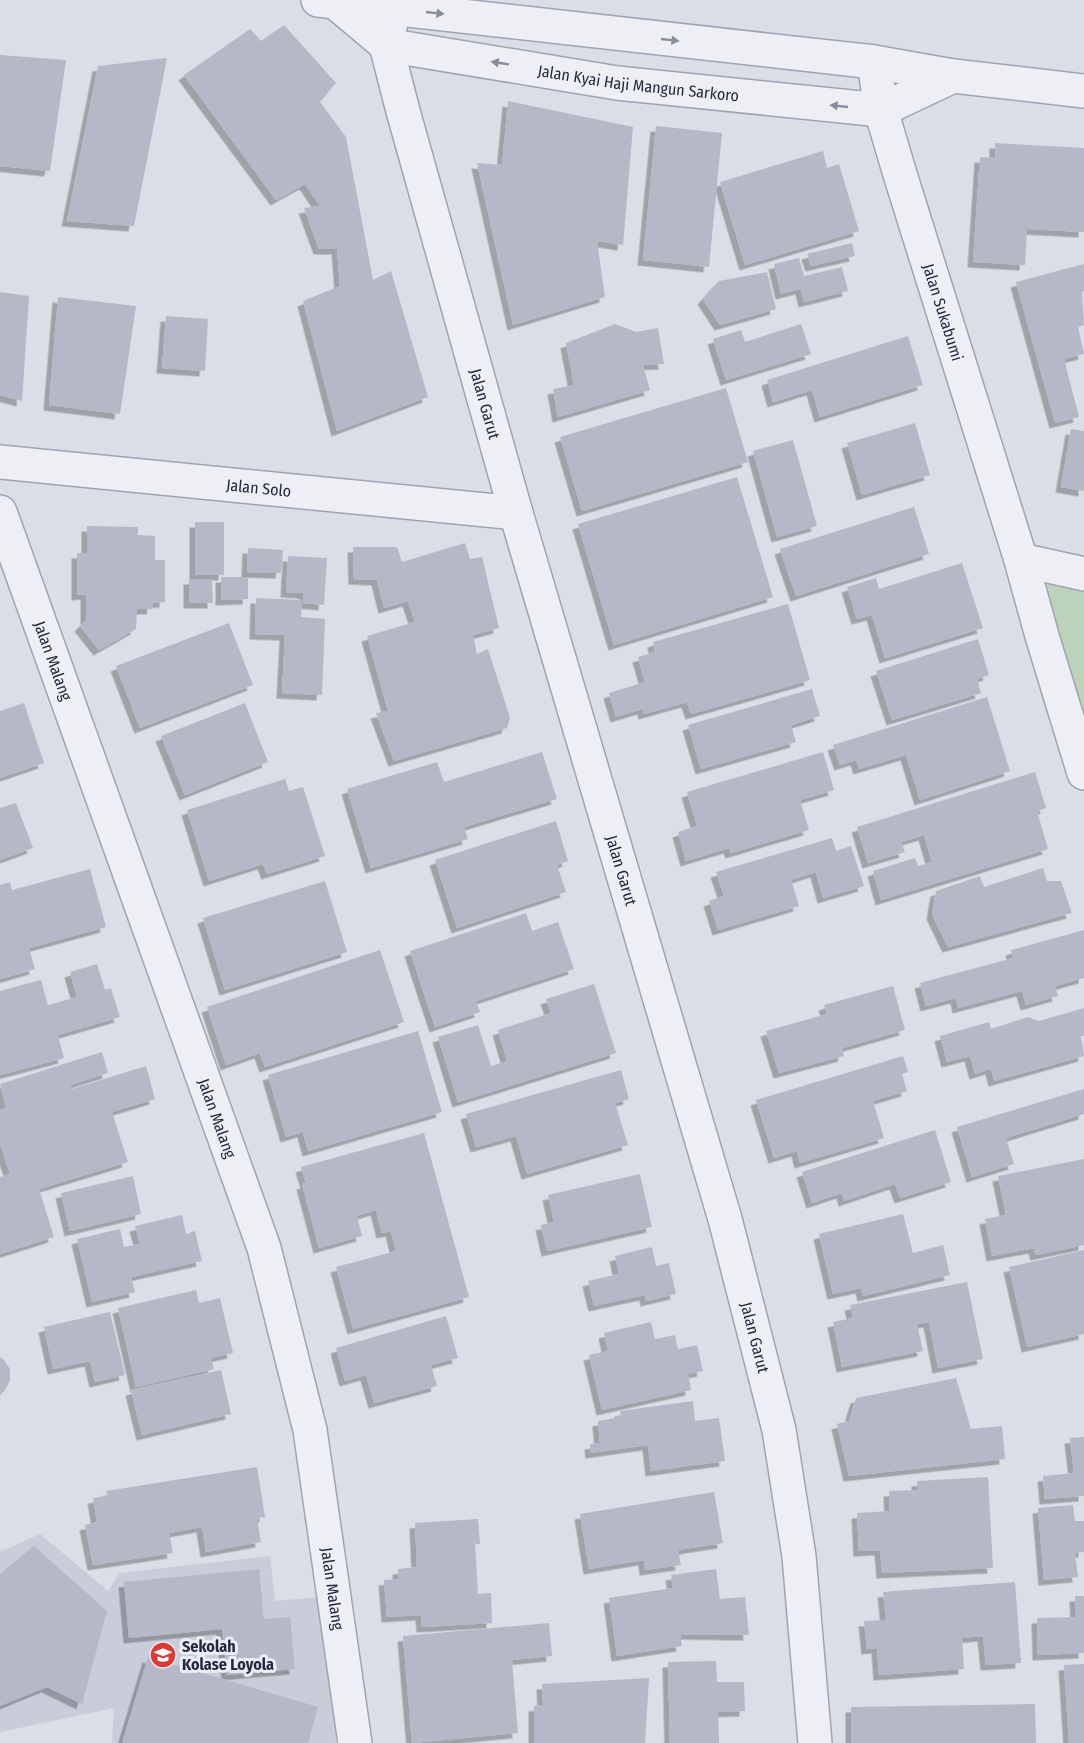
<svg xmlns="http://www.w3.org/2000/svg" width="1084" height="1743" font-family="'Fira Sans Condensed',sans-serif">
<style>
.built{fill:#c9ccd9}
.green{fill:#bdd2bb}
.building{fill:#b5b8c7;filter:url(#shadow)}
.lines{fill:none;stroke-linecap:round;stroke-linejoin:round}
.minor-casing{stroke:#a0a3b1;stroke-width:36}
.tertiary-casing{stroke:#a0a3b1;stroke-width:36}
.minor{stroke:#eeeff5;stroke-width:33}
.tertiary{stroke:#eeeff5;stroke-width:33}
.oneway{fill:#898c9a}
.labels{text-anchor:middle;dominant-baseline:central;stroke-width:6;stroke-linejoin:round;paint-order:stroke}
.street-label{font-size:16px;fill:#24283e;stroke:#eaedf5}
.poi-label{font-size:16px;font-weight:bold;fill:#24283e;stroke:#eaedf5;text-anchor:start}
</style>
<defs>
<filter id="shadow"><feDropShadow dx="-5.5" dy="5.5" stdDeviation="0" flood-color="#0004"/></filter>
</defs>
<rect width="100%" height="100%" fill="#dbdde7"/>
<path class="built" d="M40,1534L108,1591L120,1573L270,1556L275,1601L321,1597L336,1743H112L114,1708L0,1732V1552Z"/>
<path class="green" d="M1034,575L1084,583V740Z"/>
<path class="building" d="M284,25L336,83L320,102L346,137L373,280L391,271L428,397L337,431L303,301L340,286L337,249H319L304,208L320,206L305,184L276,200L184,75L250,29L261,41Z
M0,55L66,60L50,171L0,166Z
M167,58L134,226L67,221L98,66Z
M508,101L633,127L623,245L597,241L605,297L513,325L477,163L502,165Z
M656,126L722,133L709,267L643,260Z
M995,143L1084,148V232L1027,229L1025,265L973,262L980,157L995,158Z
M823,151L827,168L839,164L859,231L745,265L720,182Z
M852,243L855,256L811,266L807,254Z
M799,258L804,276L842,267L848,291L804,302L801,289L781,294L774,264Z
M1084,264V291L1082,292L1084,325L1078,327L1084,354L1064,359L1079,417L1055,423L1016,282Z
M767,272L776,309L720,325L703,299L719,281Z
M0,292L29,296L22,401L0,395Z
M58,297L136,306L120,414L49,405Z
M166,316L208,319L205,371L162,368Z
M615,324L636,332L658,328L664,364L643,365L650,390L558,417L553,389L574,385L566,343Z
M801,324L811,354L726,380L713,339L741,330L745,342Z
M908,336L923,385L820,417L812,390L773,402L767,380Z
M726,388L748,462L582,511L560,437Z
M915,423L930,475L862,495L847,443Z
M1071,429L1084,431V491L1061,487Z
M793,440L817,526L777,537L753,451Z
M737,477L773,597L614,645L578,524Z
M914,507L929,554L796,596L780,549Z
M195,522H224V575H195Z
M87,526L138,527V535L155,536V560H165V602L153,603L152,609H137L136,629L99,650L80,626L86,620V594L77,595V553H87Z
M465,543L470,559L482,557L499,628L473,635L477,654L488,649L510,718L507,728L394,761L376,713L388,711L367,636L415,622L408,601L384,608L377,580L354,579L353,547H397L402,562Z
M248,548L283,550L281,573L247,572Z
M288,556L327,558L324,605L303,603L304,593L286,592Z
M962,563L983,628L885,658L872,615L857,619L847,587L876,578L879,589Z
M221,577H248V599L221,600Z
M189,579H212L213,603H189Z
M256,598L302,600L301,617L325,619L322,695L282,693L285,635L255,634Z
M788,604L810,680L691,714L687,702L644,714L643,709L616,717L609,693L645,682L638,657L655,652L653,642Z
M229,623L253,685L140,728L116,666Z
M978,639L989,675L977,679L981,693L892,720L876,671Z
M812,689L820,716L791,725L796,742L701,769L688,725Z
M987,697L1010,771L920,800L906,755L859,769L856,760L840,765L833,745Z
M24,703L44,763L0,778V711Z
M245,703L268,762L185,795L161,736Z
M542,752L557,799L464,827L468,839L371,868L347,789L437,762L444,782Z
M823,752L834,790L800,800L809,830L731,853L729,848L686,861L678,832L697,826L687,792Z
M1035,772L1046,808L1037,811L1048,849L881,900L873,871L915,858L918,866L932,862L924,835L901,842L905,852L868,863L857,827Z
M285,779L289,791L303,787L325,856L267,874L263,864L209,881L187,810Z
M16,803L33,848L0,860V808Z
M556,821L568,861L557,865L566,892L457,928L435,860Z
M832,838L836,851L851,846L864,886L823,898L816,872L791,880L799,906L718,930L709,901L724,896L716,872Z
M1043,868L1047,881H1061L1072,913L948,947L932,914L936,891L980,876L984,887Z
M90,869L106,927L29,948L35,969L0,979V885L10,882L12,890Z
M325,881L347,952L225,990L203,918Z
M526,913L532,931L558,922L574,969L476,1001L480,1012L435,1027L410,951Z
M1084,930V978L1055,986L1058,996L1026,1005L1022,991L958,1008L956,998L926,1006L920,983L1013,958L1011,950Z
M380,950L404,1022L265,1067L260,1053L226,1065L207,1007Z
M97,964L105,990L111,988L120,1017L58,1035L64,1058L0,1075V991L41,980L48,1005L77,997L70,972Z
M594,984L616,1053L458,1102L438,1037L478,1025L491,1066L507,1061L498,1030L551,1013L546,999Z
M893,986L905,1030L842,1048L844,1056L779,1073L766,1031L827,1014L824,1005Z
M1084,1008V1036H1081L1084,1056L994,1081L991,1069L975,1074L970,1056L947,1062L940,1036L989,1022L991,1029L1028,1017L1039,1021Z
M418,1031L442,1112L308,1151L303,1132L286,1137L268,1075Z
M102,1052L108,1073L70,1085L72,1089L146,1066L155,1099L112,1112L128,1162L39,1189L54,1237L0,1254V1177L10,1174L0,1144V1110L6,1108L0,1084Z
M903,1056L908,1072L902,1074L907,1091L873,1101L884,1138L800,1163L797,1151L774,1158L756,1100Z
M621,1070L629,1099L615,1103L628,1145L527,1174L516,1136L476,1147L466,1114Z
M1084,1089V1114L1006,1138L1014,1164L972,1177L957,1127Z
M935,1130L951,1182L900,1198L895,1184L844,1201L842,1193L812,1203L802,1172Z
M424,1133L469,1297L353,1329L336,1267L396,1251L391,1231L382,1233L376,1210L357,1216L362,1236L319,1248L302,1184L306,1183L301,1167Z
M1084,1159V1245L1036,1255L1034,1248L992,1256L985,1219L1006,1215L998,1176Z
M640,1174L652,1227L547,1251L541,1225L554,1222L548,1195Z
M133,1176L141,1214L70,1231L61,1193Z
M903,1214L913,1253L943,1245L950,1275L863,1296L861,1288L833,1294L819,1234Z
M182,1215L186,1234L195,1231L202,1261L131,1277L135,1292L92,1302L77,1239L120,1229L124,1247L140,1244L135,1226Z
M652,1247L656,1266L669,1263L676,1294L646,1301L645,1295L594,1306L588,1281L619,1274L615,1256Z
M1084,1250V1334L1027,1347L1009,1267Z
M967,1282L983,1359L938,1368L929,1322L917,1324L923,1351L842,1367L833,1322L853,1318L850,1305Z
M196,1290L199,1303L220,1298L233,1353L211,1358L214,1369L136,1387L118,1308Z
M110,1312L125,1375L95,1382L90,1361L53,1369L44,1327Z
M446,1316L458,1358L431,1365L437,1386L374,1403L366,1375L345,1381L336,1348Z
M651,1322L655,1339L675,1335L678,1349L697,1345L703,1371L688,1374L691,1390L602,1410L589,1355L608,1351L604,1333Z
M0,1357L4,1360L10,1369V1380L5,1390L0,1395Z
M221,1370L231,1414L142,1435L131,1390Z
M956,1378L971,1429L1002,1426L1005,1459L849,1476L837,1424L849,1421L856,1398Z
M693,1401L695,1421L719,1418L725,1461L651,1471L648,1445L591,1453L590,1444L600,1443L598,1421L621,1417L620,1411Z
M1084,1437V1496L1045,1499L1043,1476L1074,1473L1070,1438Z
M257,1467L265,1517L257,1518L261,1542L206,1552L202,1527L169,1533L173,1553L93,1565L85,1525L97,1522L93,1498L108,1496L106,1491Z
M988,1477L993,1568L882,1573L880,1550L859,1551L857,1513L890,1511L889,1491L917,1490V1481Z
M714,1492L723,1543L678,1550L681,1565L645,1570L644,1560L589,1569L580,1514Z
M1073,1505L1075,1521H1084V1552L1075,1553L1078,1577L1044,1580L1038,1508Z
M478,1519L480,1544H475L478,1594L491,1593L492,1623L422,1627L421,1615L387,1617L384,1580L399,1579L398,1569L417,1567L415,1523Z
M34,1546L107,1611L82,1704L47,1687L0,1706V1574Z
M259,1569L264,1619L290,1617L295,1669L227,1675L222,1629L129,1638L124,1582Z
M716,1569L720,1599L745,1597L749,1635L680,1634L682,1646L617,1656L609,1598L673,1588L671,1575Z
M1015,1582L1021,1663L986,1665L983,1636L962,1638L964,1669L879,1675L877,1648L867,1649L864,1621L886,1620L883,1592Z
M1075,1596H1084V1653L1038,1655L1037,1618L1076,1617Z
M549,1623L552,1656L512,1660L518,1733L412,1743L403,1636Z
M148,1657L318,1707L308,1743H122Z
M716,1661L717,1682H744L745,1711L718,1712L719,1743H670L668,1662Z
M1084,1664V1743H1069L1064,1665Z
M649,1678L645,1743H534V1706L543,1705L542,1684Z
M1035,1704L1036,1743H851V1707Z"/>
<g class="lines">
<defs>
<g id="minor">
<path id="s1" d="M392,18L386,45L403,111L516,513L725,1219L779,1430L799,1556L815,1743"/>
<path id="s2" d="M874,62L881,110L899,171L1021,560L1042,636L1084,773"/>
<path id="s3" d="M0,462L516,513"/>
<path id="s4" d="M0,512L264,1248L310,1430L355,1743"/>
<path d="M1021,560L1084,574"/>
</g>
<g id="tertiary">
<path d="M318,0L874,62L953,76L1084,91"/>
<path id="s5" d="M335,2L386,45L617,83L881,110L953,76"/>
</g>
</defs>
<use href="#minor" class="minor-casing"/>
<use href="#tertiary" class="tertiary-casing"/>
<use href="#minor" class="minor"/>
<use href="#tertiary" class="tertiary"/>
</g>
<defs><path id="oneway-solid" d="M-6-.8H1V-3.2L6.5 0L1 3.2V.8H-6Z" transform="scale(1.5)"/></defs>
<g class="oneway">
<use href="#oneway-solid" transform="translate(435 13) rotate(6)"/>
<use href="#oneway-solid" transform="translate(670 40) rotate(6)"/>
<use href="#oneway-solid" transform="translate(500 63) rotate(-171)"/>
<use href="#oneway-solid" transform="translate(839 106) rotate(-174)"/>
</g>
<defs>
<symbol id="school-disc" viewBox="-11 -11 22 22"><circle r="9.5" fill="#d93a33" stroke="#eaedf5"/><path d="M0-5L7-2L0 1L-7-2ZM-4 1L0 2.5L4 1V4Q0 6-4 4Z" fill="#fff"/></symbol>
</defs>
<g fill-rule="evenodd">
<use href="#school-disc" x="148" y="1640" width="30" height="30"/>
</g>
<g class="labels">
<g class="street-label">
<text stroke="none"><textPath href="#s5" startOffset="322">Jalan Kyai Haji Mangun Sarkoro</textPath></text>
<text stroke="none"><textPath href="#s2" startOffset="260">Jalan Sukabumi</textPath></text>
<text stroke="none"><textPath href="#s1" startOffset="400">Jalan Garut</textPath></text>
<text stroke="none"><textPath href="#s3" startOffset="260">Jalan Solo</textPath></text>
<text stroke="none"><textPath href="#s4" startOffset="158">Jalan Malang</textPath></text>
<text stroke="none"><textPath href="#s1" startOffset="886">Jalan Garut</textPath></text>
<text stroke="none"><textPath href="#s4" startOffset="644">Jalan Malang</textPath></text>
<text stroke="none"><textPath href="#s1" startOffset="1372">Jalan Garut</textPath></text>
<text stroke="none"><textPath href="#s4" startOffset="1130">Jalan Malang</textPath></text>
</g>
<g class="poi-label">
<text x="182" y="1646">Sekolah<tspan x="182" dy="18">Kolase Loyola</tspan></text>
</g>
</g>
</svg>
